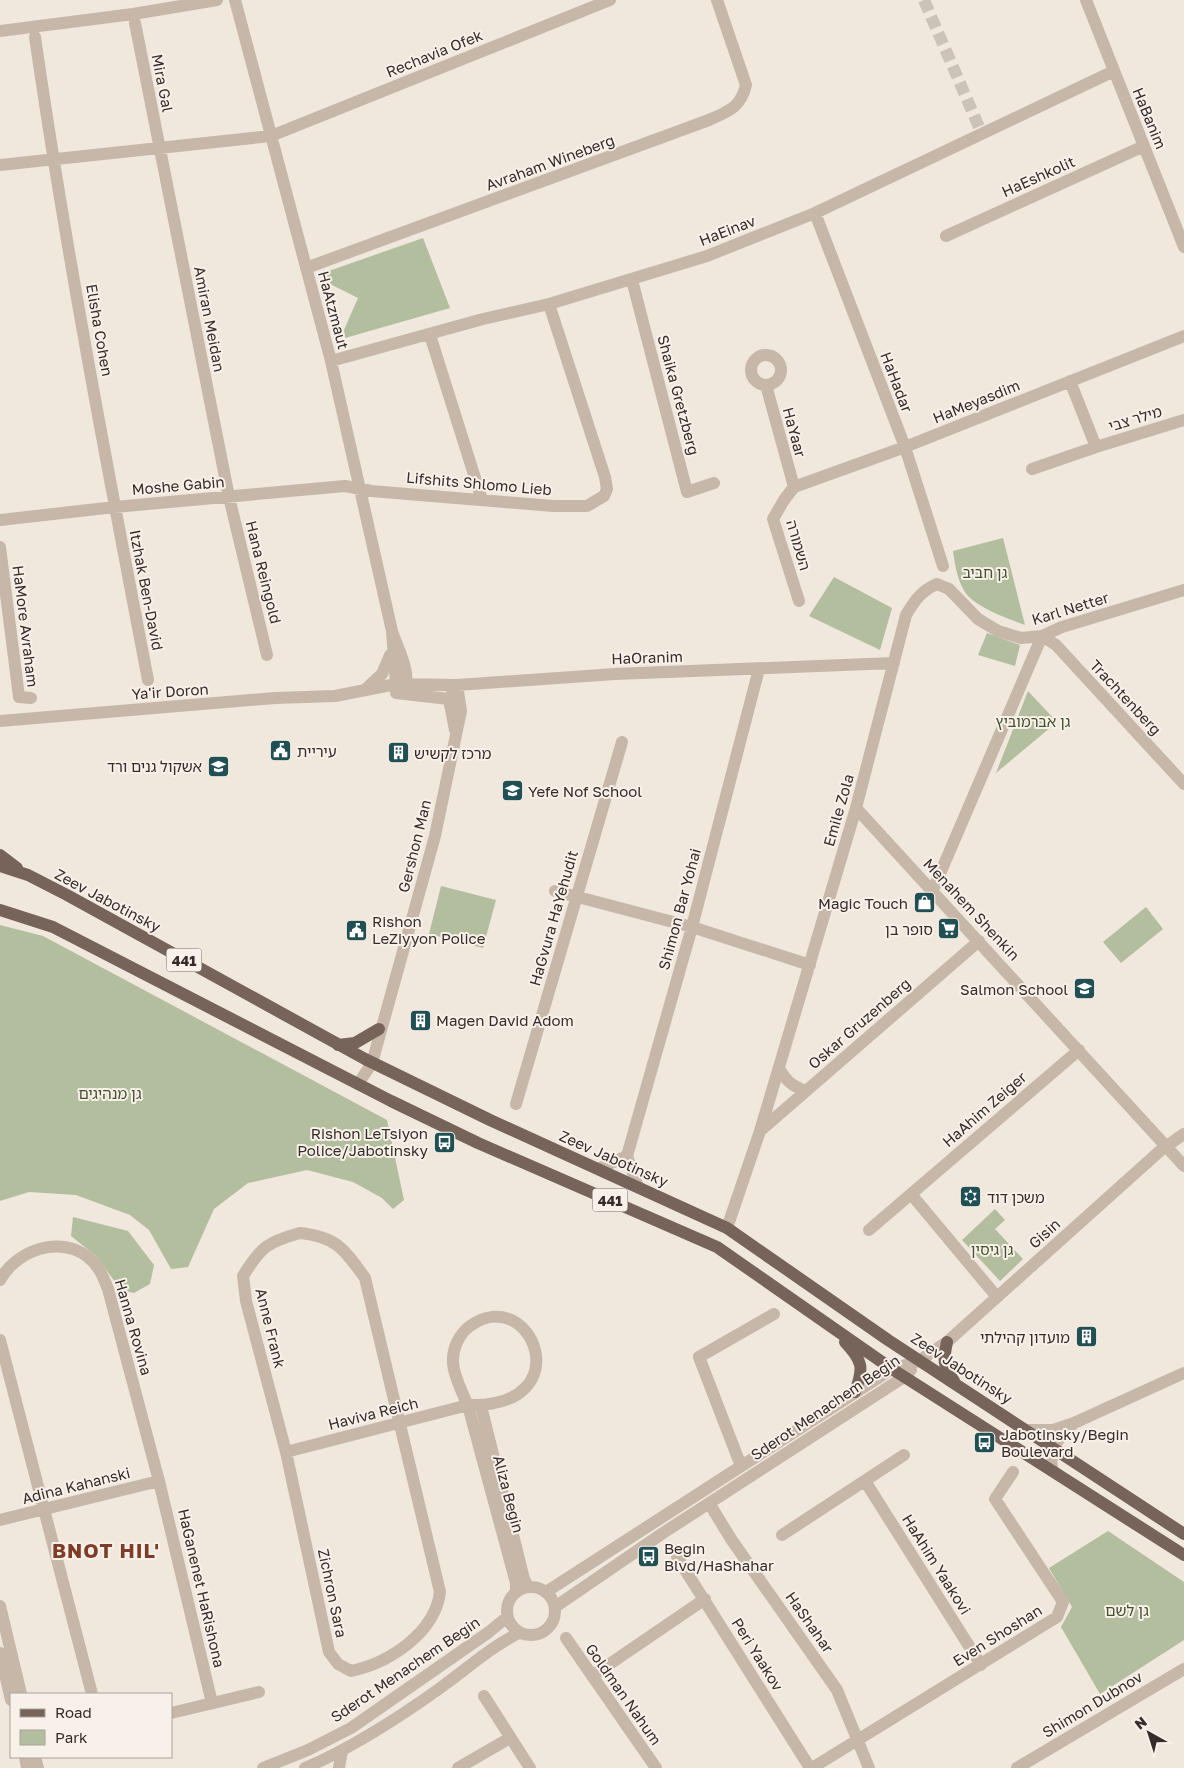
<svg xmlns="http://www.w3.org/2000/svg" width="1184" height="1768" font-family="'Golos Text','Noto Sans Hebrew',sans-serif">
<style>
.green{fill:#b3be9e}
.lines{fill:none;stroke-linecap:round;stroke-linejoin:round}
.minor-tunnel{stroke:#cbc2b9;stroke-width:12;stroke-dasharray:12 6;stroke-linecap:butt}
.minor{stroke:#c7b7a9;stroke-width:12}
.major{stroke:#76645b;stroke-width:12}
.labels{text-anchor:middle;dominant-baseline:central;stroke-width:4;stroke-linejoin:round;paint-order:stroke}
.shield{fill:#f8f1e9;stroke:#706863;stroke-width:1}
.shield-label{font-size:14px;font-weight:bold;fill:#352d29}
.street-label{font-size:15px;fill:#352d29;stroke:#f8f1e9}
.park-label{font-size:15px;fill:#44522e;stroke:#f8f1e9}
.poi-label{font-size:15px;fill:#352d29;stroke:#f8f1e9;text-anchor:start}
.district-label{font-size:20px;font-weight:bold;letter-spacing:1px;fill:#7e3d28;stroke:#f8f1e9}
</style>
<rect width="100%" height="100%" fill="#f0e7dd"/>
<path class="green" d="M423,238L450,308L345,338L344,330L358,298L330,284L326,272Z
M1003,538L1025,625C1008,619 981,609 968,596C958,585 955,565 953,551Z
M834,577L892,608L880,650L809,616Z
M987,633L1020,645L1015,666L978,655Z
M1028,691L1057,722L996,773Z
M441,886L496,900L483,948L429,934Z
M1146,907L1163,929L1121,963L1103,942Z
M0,925L43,936L387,1120L404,1200L393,1209L382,1198L353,1182L307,1170L248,1183L214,1209L188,1267L171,1269L149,1230L130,1215L76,1195L29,1192L0,1201Z
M995,1209L1005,1220L995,1229L1023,1259L1000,1281L962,1240Z
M73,1217L128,1231L154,1265L150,1284L134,1293L121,1290L96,1256L71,1236Z
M1108,1531L1184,1582V1640L1100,1694L1061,1627L1072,1607L1049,1568Z"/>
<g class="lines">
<path class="minor-tunnel" d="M924,0L982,134"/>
<path class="minor" d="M235,0L331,361L392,631C398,650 413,674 403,693L396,684L392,631
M1086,0L1184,247
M135,23L229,497L267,655
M0,31L133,14L217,0
M35,37C66,252 107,466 148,680
M0,165L271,136L610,0
M815,213L905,447L943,566
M946,236L1144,146
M306,268L709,120C729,111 741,107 746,85L717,0
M632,280L687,492L714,483
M430,335L482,500
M751 370a15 15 0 1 1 30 0a15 15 0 1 1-30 0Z
M331,361L483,319L549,304L707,256L815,213L1114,71
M1070,381L1096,447L1184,420
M766,385L794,487
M1032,469L1096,447
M0,520L115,507L345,486L371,491L553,506H587L604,496L607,489L605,477L549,304
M0,547L19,697L31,698
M799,601L773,519L784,500L794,487L905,447L1184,336
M366,689L382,674L390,655
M453,692L449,699L455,730
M396,693L449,699
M0,721L275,698L335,696L396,684L457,685L615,674L894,663
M856,808L1184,1166
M933,890L1042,636L1056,645L1184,784
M555,891L692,927L810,965
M779,1068C786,1081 792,1086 806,1091
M358,1084L372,1063L435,836L461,711L457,685
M516,1104L622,742
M760,1131L979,941
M598,1169L627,1156
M638,1187L627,1156L692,927L759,669
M911,1194L997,1297
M727,1228L760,1131L856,808L906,615C915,600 921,591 937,584L949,589L978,619L998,631L1021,638L1042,636L1062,627L1184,590
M869,1230L1079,1050
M300,1233C337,1237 344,1249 365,1278L440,1592C435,1633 389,1663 351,1671L338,1664L329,1652L286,1452L246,1301L243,1276C261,1247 267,1242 300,1233Z
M0,1280C19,1246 72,1231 98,1268C102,1273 105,1282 108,1289L159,1481L212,1703
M0,1340L92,1694
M481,1406L524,1579L528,1587
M1028,1430H1053L1074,1423L1184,1373
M286,1452L468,1405C583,1408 531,1282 470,1326C459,1334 452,1349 453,1363C454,1380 466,1397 470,1413L516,1583V1592
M741,1466L699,1357L774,1314
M1053,1471C1047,1452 1058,1438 1072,1425
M865,1481L981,1665
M709,1503L731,1539L837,1690L869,1768
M0,1520L159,1481
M782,1535L904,1455
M677,1557L810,1768
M507 1611a24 24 0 1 1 48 0a24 24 0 1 1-48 0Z
M546,1592L892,1369L919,1361L947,1342L1161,1150L1184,1134
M0,1606L21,1694
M555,1607L663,1533L904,1377L911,1370
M566,1638L656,1768
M0,1653L11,1700
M592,1676L705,1599
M484,1696L530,1768
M171,1713L259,1692
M25,1757L27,1768
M35,1757L38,1768
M263,1768L308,1750L351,1728L489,1632L507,1617
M305,1768C354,1747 400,1717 443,1686C469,1667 491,1647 519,1633
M339,1768L342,1751
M458,1768L510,1738
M812,1768L1057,1617L1063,1602L995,1499L1013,1472
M1017,1768L1184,1669"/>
<path class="major" d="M0,855L17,868
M0,866L28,875L67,895L365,1059L490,1120L727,1228L888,1340L1184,1534
M0,910L53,927L391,1101L478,1143L717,1247L892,1369L1184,1555
M338,1045L355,1043L379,1029
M845,1342C863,1361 864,1368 855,1392
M947,1342C943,1361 943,1365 954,1381"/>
</g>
<defs>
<symbol id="civic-square" viewBox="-11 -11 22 22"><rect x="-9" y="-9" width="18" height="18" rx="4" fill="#215054" stroke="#f8f1e9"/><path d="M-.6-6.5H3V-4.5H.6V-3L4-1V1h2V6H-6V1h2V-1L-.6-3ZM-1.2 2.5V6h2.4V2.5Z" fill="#fff"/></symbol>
<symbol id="building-square" viewBox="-11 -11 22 22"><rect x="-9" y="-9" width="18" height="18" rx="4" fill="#215054" stroke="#f8f1e9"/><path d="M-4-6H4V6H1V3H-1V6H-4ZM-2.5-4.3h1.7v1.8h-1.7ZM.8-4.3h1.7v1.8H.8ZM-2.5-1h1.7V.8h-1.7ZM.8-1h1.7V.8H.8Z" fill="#fff"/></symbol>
<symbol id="school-square" viewBox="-11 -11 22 22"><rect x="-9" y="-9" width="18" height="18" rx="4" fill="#215054" stroke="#f8f1e9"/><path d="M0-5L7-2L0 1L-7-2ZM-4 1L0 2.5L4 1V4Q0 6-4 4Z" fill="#fff"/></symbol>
<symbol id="shop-square" viewBox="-11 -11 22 22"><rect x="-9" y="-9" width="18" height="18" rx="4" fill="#215054" stroke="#f8f1e9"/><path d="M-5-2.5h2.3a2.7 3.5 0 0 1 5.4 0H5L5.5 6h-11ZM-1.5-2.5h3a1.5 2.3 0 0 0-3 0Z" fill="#fff"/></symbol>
<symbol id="supermarket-square" viewBox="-11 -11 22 22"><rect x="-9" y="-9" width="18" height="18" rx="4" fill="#215054" stroke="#f8f1e9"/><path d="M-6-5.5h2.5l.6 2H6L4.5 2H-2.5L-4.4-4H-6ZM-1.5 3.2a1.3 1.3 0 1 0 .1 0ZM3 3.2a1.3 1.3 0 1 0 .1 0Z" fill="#fff"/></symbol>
<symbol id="bus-square" viewBox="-11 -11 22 22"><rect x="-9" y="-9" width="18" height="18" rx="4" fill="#215054" stroke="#f8f1e9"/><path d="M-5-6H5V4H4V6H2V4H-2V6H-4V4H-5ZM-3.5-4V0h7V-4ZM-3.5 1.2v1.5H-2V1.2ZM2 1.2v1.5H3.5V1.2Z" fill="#fff"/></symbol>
<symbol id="synagogue-square" viewBox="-11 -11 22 22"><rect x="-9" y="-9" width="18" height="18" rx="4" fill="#215054" stroke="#f8f1e9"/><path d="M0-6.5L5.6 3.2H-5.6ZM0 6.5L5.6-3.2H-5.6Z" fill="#fff"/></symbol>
</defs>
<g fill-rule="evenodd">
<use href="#civic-square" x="268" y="738" width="25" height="25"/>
<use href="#building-square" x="386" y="740" width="25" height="25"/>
<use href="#school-square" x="206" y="754" width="25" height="25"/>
<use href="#school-square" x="500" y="778" width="25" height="25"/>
<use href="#shop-square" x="912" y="890" width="25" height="25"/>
<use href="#supermarket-square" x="936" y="916" width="25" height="25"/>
<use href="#civic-square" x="344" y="918" width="25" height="25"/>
<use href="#school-square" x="1072" y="976" width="25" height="25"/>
<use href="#building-square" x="408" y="1008" width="25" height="25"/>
<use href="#bus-square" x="432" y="1130" width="25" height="25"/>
<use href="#synagogue-square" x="958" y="1184" width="25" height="25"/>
<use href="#building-square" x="1074" y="1324" width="25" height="25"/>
<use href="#bus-square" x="972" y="1430" width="25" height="25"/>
<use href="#bus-square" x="636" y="1544" width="25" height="25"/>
</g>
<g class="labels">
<g class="shield">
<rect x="166.5" y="948.5" width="35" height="23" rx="4"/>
<rect x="592.5" y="1188.5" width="35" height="23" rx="4"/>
</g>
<g class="shield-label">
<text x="184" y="960">441</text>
<text x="610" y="1200">441</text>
</g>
<g class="street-label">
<text transform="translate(434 53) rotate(-22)">Rechavia Ofek</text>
<text transform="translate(163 83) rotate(79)">Mira Gal</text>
<text transform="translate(1150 118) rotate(68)">HaBanim</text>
<text transform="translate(550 162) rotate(-20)">Avraham Wineberg</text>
<text transform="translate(1038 176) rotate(-24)">HaEshkolit</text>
<text transform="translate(727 230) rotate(-21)">HaEinav</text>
<text transform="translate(334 310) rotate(75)">HaAtzmaut</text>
<text transform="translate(210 319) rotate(79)">Amiran Meidan</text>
<text transform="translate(100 330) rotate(80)">Elisha Cohen</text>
<text transform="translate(897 382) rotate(69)">HaHadar</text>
<text transform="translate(679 395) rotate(75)">Shaika Gretzberg</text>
<text transform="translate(976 401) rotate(-22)">HaMeyasdim</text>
<text transform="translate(1135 418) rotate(-17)">מילר צבי</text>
<text transform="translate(795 432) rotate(75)">HaYaar</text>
<text transform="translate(479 483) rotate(5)">Lifshits Shlomo Lieb</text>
<text transform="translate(178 485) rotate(-5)">Moshe Gabin</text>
<text transform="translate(799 545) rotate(74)">השמורה</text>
<text transform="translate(264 572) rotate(76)">Hana Reingold</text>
<text transform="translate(147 590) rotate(79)">Itzhak Ben-David</text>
<text transform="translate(1070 608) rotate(-17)">Karl Netter</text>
<text transform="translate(26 626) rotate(83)">HaMore Avraham</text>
<text transform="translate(647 657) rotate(-2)">HaOranim</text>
<text transform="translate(170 691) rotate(-4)">Ya'ir Doron</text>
<text transform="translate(1126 697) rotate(47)">Trachtenberg</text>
<text transform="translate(838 810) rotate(-74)">Emile Zola</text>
<text transform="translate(414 846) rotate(-76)">Gershon Man</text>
<text transform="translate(108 900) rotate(28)">Zeev Jabotinsky</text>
<text transform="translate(679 909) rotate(-75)">Shimon Bar Yohai</text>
<text transform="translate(972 909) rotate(47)">Menahem Shenkin</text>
<text transform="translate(553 918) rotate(-74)">HaGvura HaYehudit</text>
<text transform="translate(859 1023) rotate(-41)">Oskar Gruzenberg</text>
<text transform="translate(984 1109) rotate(-41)">HaAhim Zeiger</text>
<text transform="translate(614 1158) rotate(24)">Zeev Jabotinsky</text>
<text transform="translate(1044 1233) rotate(-42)">Gisin</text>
<text transform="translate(134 1327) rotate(74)">Hanna Rovina</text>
<text transform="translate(271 1328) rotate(76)">Anne Frank</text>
<text transform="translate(962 1368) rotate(33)">Zeev Jabotinsky</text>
<text transform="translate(825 1407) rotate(-34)">Sderot Menachem Begin</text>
<text transform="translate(373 1413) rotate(-14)">Haviva Reich</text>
<text transform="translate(76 1485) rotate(-14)">Adina Kahanski</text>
<text transform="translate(509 1494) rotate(75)">Aliza Begin</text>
<text transform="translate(937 1564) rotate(58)">HaAhim Yaakovi</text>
<text transform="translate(202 1588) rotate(77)">HaGanenet HaRishona</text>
<text transform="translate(333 1593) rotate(78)">Zichron Sara</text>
<text transform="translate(810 1622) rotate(55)">HaShahar</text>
<text transform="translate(997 1635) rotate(-32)">Even Shoshan</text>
<text transform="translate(758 1654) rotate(58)">Peri Yaakov</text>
<text transform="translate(405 1669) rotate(-34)">Sderot Menachem Begin</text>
<text transform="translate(624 1694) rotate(55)">Goldman Nahum</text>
<text transform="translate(1092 1704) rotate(-31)">Shimon Dubnov</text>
</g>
<g class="park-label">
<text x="985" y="572">גן חביב</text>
<text x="1033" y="721">גן אברמוביץ</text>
<text x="110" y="1093">גן מנהיגים</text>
<text x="992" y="1249">גן גיסין</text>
<text x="1127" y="1610">גן לשם</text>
</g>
<g class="poi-label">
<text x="297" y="751">עיריית</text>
<text x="414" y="753">מרכז לקשיש</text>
<text x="202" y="766" text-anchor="end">אשקול גנים ורד</text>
<text x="528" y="791">Yefe Nof School</text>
<text x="908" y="903" text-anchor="end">Magic Touch</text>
<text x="372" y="921">Rishon<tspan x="372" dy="17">LeZiyyon Police</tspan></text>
<text x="933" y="929" text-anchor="end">סופר בן</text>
<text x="1068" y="989" text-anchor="end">Salmon School</text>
<text x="436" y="1020">Magen David Adom</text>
<text x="428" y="1133" text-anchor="end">Rishon LeTsiyon<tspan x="428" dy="17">Police/Jabotinsky</tspan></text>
<text x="987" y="1197">משכן דוד</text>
<text x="1070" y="1337" text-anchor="end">מועדון קהילתי</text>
<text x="1001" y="1434">Jabotinsky/Begin<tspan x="1001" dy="17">Boulevard</tspan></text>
<text x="664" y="1548">Begin<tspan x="664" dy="17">Blvd/HaShahar</tspan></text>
</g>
<g class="district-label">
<text x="106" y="1550">BNOT HIL'</text>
</g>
</g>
<rect x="10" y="1693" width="162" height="65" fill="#f8f1e9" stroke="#aaa39c"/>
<rect x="20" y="1709" width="25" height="8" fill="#76645b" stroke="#aaa39c"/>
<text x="55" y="1718" font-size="15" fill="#352d29">Road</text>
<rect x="20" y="1730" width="25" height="15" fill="#b3be9e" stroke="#aaa39c"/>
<text x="55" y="1743" font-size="15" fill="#352d29">Park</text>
<g transform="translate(1149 1733) rotate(321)" stroke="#f8f1e9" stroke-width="4" paint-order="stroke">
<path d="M0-4L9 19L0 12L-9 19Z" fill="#352d29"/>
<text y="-8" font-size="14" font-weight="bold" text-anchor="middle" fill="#352d29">N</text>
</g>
</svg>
